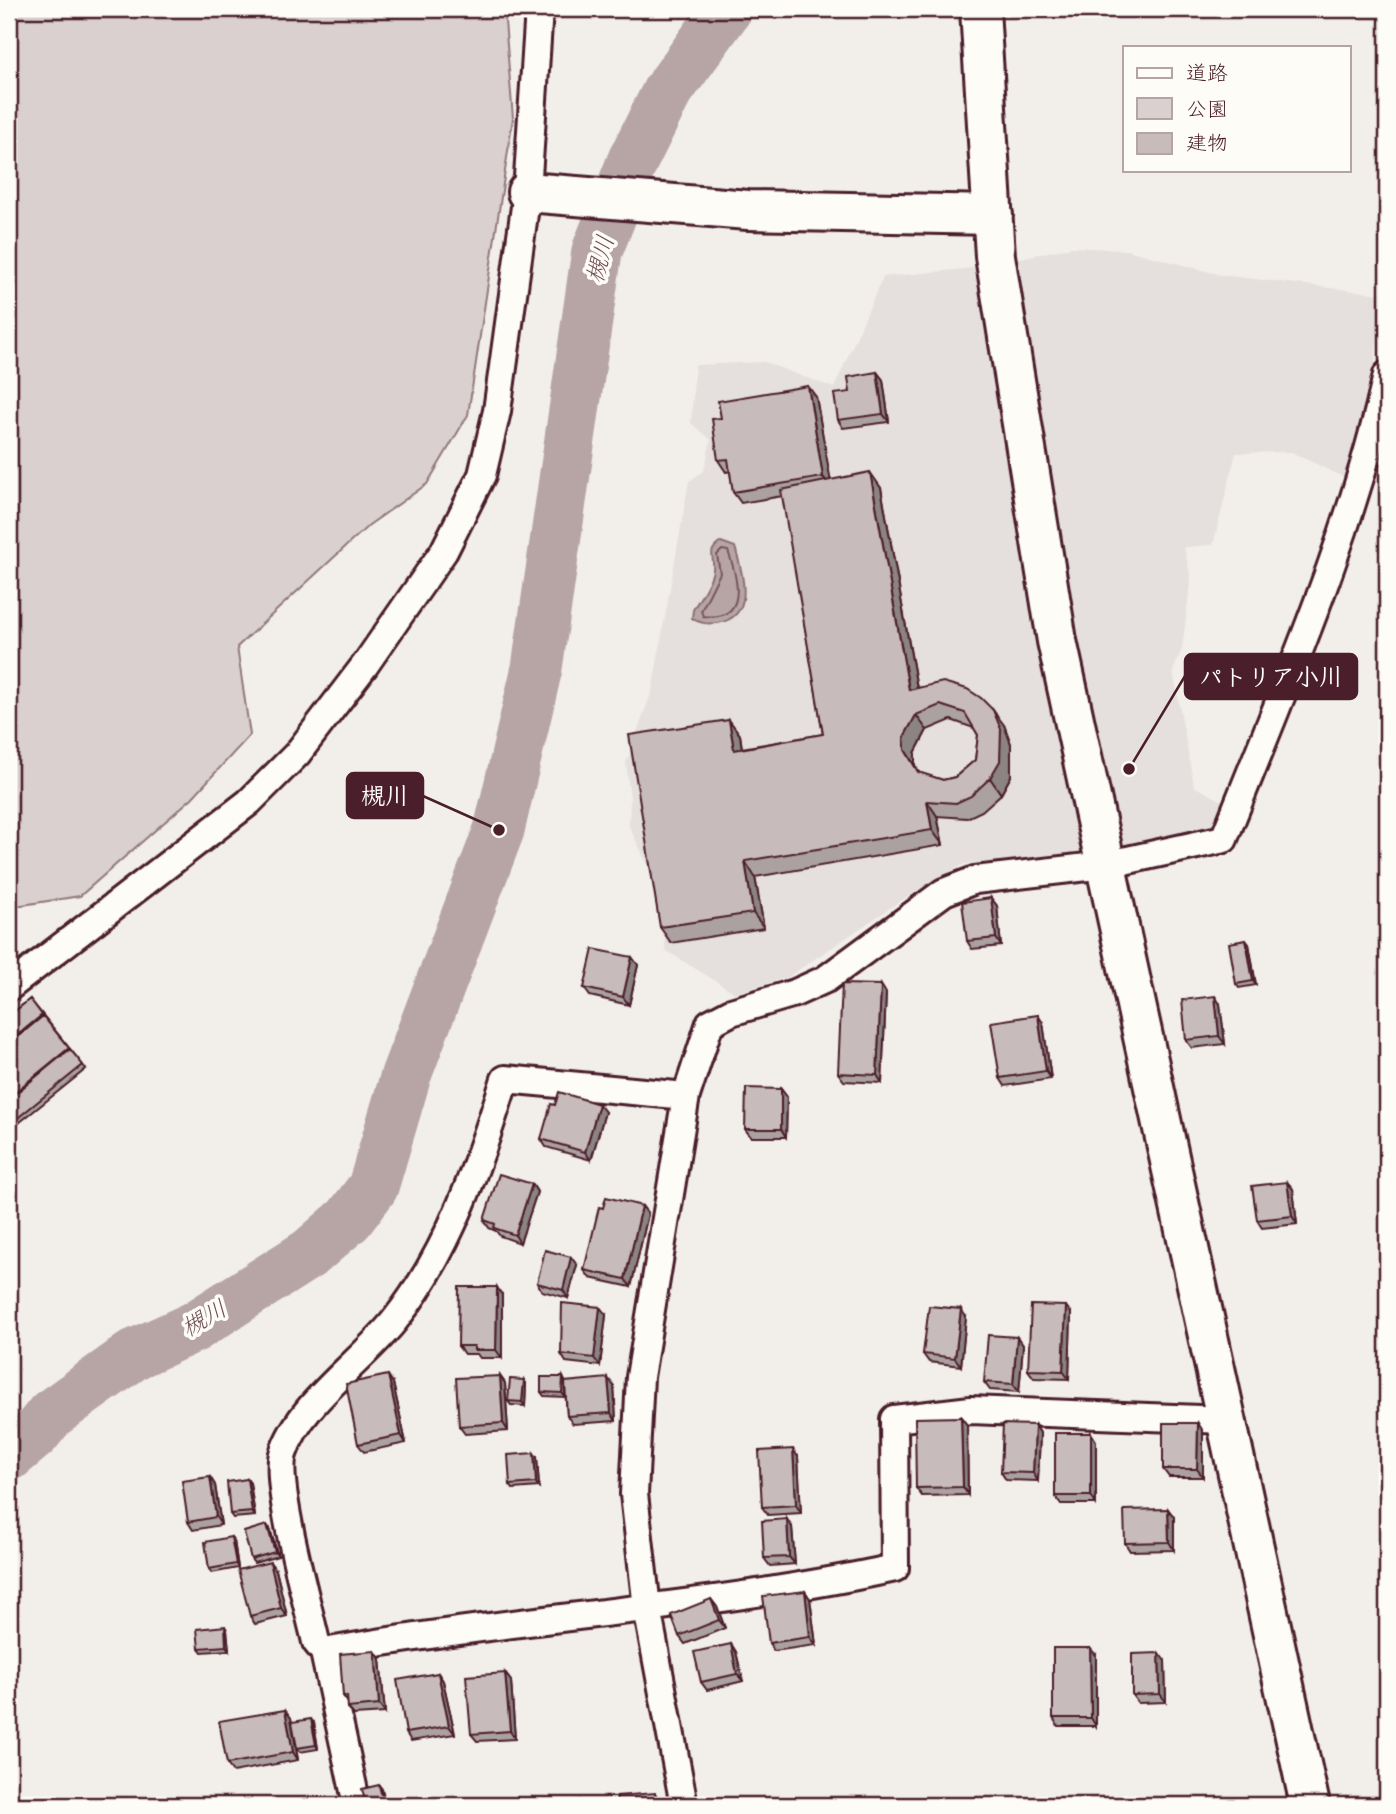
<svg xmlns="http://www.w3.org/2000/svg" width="1396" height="1814" font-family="Sriracha,'Klee One',sans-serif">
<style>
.built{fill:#e5dfdd}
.green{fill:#d9d0cf;stroke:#92787d;stroke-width:2}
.water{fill:#b7a5a6;stroke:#8b6f75;stroke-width:2}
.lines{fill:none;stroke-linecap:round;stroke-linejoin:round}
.shore{stroke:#76555c;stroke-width:2}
.river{stroke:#b7a5a6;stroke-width:51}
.street-casing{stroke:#4a1f2b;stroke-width:32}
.secondary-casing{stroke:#4a1f2b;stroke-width:44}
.street{stroke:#fdfcf7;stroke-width:26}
.secondary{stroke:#fdfcf7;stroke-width:38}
.wall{fill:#aca1a1;stroke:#4a1f2b;stroke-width:2;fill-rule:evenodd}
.shaded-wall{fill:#8c8383;stroke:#4a1f2b;stroke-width:2}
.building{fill:#c8bbbb;stroke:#4a1f2b;stroke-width:2;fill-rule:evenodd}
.labels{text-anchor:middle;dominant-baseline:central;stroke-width:7;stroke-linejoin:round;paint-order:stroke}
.water-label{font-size:24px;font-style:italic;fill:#704e56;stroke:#fdfcf7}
.leader{fill:none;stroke:#4a1f2b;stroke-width:2.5}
.callout-dot{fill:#4a1f2b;stroke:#fdfcf7;stroke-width:2.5}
.callout{fill:#4a1f2b;stroke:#4a1f2b;stroke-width:2.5}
.callout-label{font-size:24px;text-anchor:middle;font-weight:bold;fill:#fff}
</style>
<rect width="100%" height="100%" fill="#f2efeb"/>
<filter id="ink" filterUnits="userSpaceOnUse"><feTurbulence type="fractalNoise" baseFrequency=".0143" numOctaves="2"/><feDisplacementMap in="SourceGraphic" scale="14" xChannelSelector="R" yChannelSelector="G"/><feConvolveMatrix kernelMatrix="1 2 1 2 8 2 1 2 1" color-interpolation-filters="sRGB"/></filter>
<g filter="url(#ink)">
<path class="built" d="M1072,247L1127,250L1221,275L1381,294L1372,393L1347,479L1291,452L1236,453L1213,545L1184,547L1191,578L1182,649L1173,671L1194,786L1230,805L1218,833L1086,854L964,864L902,900L788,977L735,993L665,950V900L629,826L630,799L626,763L652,691L689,481L704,471L711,440L691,423L695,365L764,362L834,388L883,277L974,268Z"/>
<path class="green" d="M9,9H504L513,118L468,415L427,484L369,525L237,647L250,735L192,798L80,896L9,907Z"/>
<path class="water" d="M721,542L735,547C742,572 757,616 718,623C708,624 700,624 692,618L693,610C699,599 711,583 713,570C715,556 706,552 721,542Z"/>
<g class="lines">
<path class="shore" d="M722,550L728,551C738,579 749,622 703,616L701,611L720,573L717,555Z"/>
<path class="river" d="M9,1456L35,1434L51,1414L135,1354L194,1327L310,1253L349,1219L373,1187L406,1075L499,830L537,668L597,251L633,160L667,92L727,9"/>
<defs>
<path id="street" d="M9,987L249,802L297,754L365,665L444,551L482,475L497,411L527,192L539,9
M324,1652C513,1617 707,1609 895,1568L894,1419L971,1410L1226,1420
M357,1805L324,1652L316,1642C308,1605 274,1485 283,1454C299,1403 363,1361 395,1320C450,1251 479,1162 505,1079L686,1096
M684,1805L647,1608L634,1494L640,1377L686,1096L710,1023L731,1012L795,993L826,979L944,892L975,880L1105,865L1224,839C1284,687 1352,535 1387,375"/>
<path id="secondary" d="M980,9L995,256L1057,641L1310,1805
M527,192L748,210L993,215"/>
</defs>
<use href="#street" class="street-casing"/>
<use href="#secondary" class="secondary-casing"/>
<use href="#street" class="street"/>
<use href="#secondary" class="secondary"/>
</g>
<path class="wall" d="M877,372L883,380L889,422L843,428L838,420L850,392Z
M816,397L830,480L881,488L917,688L1004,725L1011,744V776L1001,794L982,811L967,818L937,816L943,845L755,877L764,928L671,943L660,927L729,720L740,735L742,748L823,734L783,496L741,503L733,492L730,471L726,472L718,460L721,418ZM951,720L974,728L978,735L975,760L955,777L943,780L920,773L915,766V753L927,730Z
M991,898L997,906L1001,946L972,949L967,941Z
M1249,944L1256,985L1239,988L1236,984Z
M638,965L629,1005L590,996L584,988Z
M886,993L882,1083L844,1081L838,1073Z
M30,999L86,1069L9,1131V1016Z
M1220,1004L1225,1044L1192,1048L1186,1040Z
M1043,1023L1051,1079L1005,1086L1000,1078Z
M781,1089L787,1097L786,1137H751L745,1129Z
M555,1105L605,1112L591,1160L546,1147L541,1139Z
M1287,1182L1293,1189L1297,1224L1262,1228L1257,1220Z
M532,1184L537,1192L520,1243L500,1236L496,1231L489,1228L484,1220Z
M642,1206L648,1214L631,1287L590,1278L584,1270L603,1208Z
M577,1265L568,1298L542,1291L537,1283Z
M502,1295V1358H480L477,1354H464L458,1346Z
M1071,1313L1069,1379L1034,1378L1028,1370Z
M606,1315L600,1366L566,1362L561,1354Z
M966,1317L961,1366L929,1362L923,1354Z
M1017,1337L1023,1345L1019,1392L990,1390L984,1382Z
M500,1376L505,1383L508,1431L465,1434L459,1426Z
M565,1382L614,1386L616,1421L573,1424L567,1416L565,1388V1397L544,1396L541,1392Z
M393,1383L406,1443L364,1452L358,1444Z
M526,1384L525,1406L511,1405L508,1401Z
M961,1417L967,1425L968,1495L922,1496L916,1488Z
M1035,1425L1040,1433L1038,1481L1006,1480L1001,1472Z
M1203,1431V1477H1169L1163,1469Z
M1091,1433L1096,1441V1504H1061L1055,1496Z
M537,1457L539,1487L513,1489L510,1485Z
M798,1457L801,1513L768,1515L762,1507Z
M210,1477L215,1485L221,1525L193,1530L188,1522Z
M247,1479L250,1483L255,1516L233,1518L230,1514Z
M1168,1509L1174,1517V1550L1130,1551L1125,1543Z
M792,1527L795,1564L770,1566L764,1558Z
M270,1529L278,1556L254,1563L251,1559Z
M231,1537L234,1541L238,1568L212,1573L209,1569Z
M276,1570L287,1616L255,1624L250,1616Z
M805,1591L810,1599L816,1645L774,1651L769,1643Z
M711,1599L717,1607L725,1628L685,1644L679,1636Z
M227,1630L229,1650L202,1652L199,1648Z
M731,1644L736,1652L743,1681L707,1690L701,1682Z
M375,1651L380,1659L385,1713L354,1715L348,1708V1703L343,1696Z
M1096,1655V1726H1058L1053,1718Z
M1165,1661L1166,1702L1138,1703L1132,1695Z
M438,1673L443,1681L455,1734L411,1741L406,1733Z
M505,1673L511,1681L515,1739L477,1741L471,1734Z
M285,1710L291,1718L298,1760L233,1772L227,1764Z
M314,1723L318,1749L300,1752L297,1748Z"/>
<path class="shaded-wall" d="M877,372L883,380L889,422L883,414Z
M808,386L816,397L832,488L823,477Z
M870,472L881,488L920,705L909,690Z
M993,710L1004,725L1011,744V776L1001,794L990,778Z
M916,715L927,730L915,753V766L929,787L905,750L904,737Z
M729,720L740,735L744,765L734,750Z
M927,801L937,816L943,845L932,830Z
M745,861L755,877L764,928L753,913Z
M991,898L997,906L1001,946L996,938Z
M1246,940L1249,944L1256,985L1253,981Z
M632,957L638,965L629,1005L623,997Z
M881,985L886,993L882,1083L877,1075Z
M1215,996L1220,1004L1225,1044L1219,1036Z
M1038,1015L1043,1023L1051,1079L1046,1071Z
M781,1089L787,1097L786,1137L781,1129Z
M599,1104L605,1112L591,1160L585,1152Z
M1287,1182L1293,1189L1297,1224L1292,1216Z
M532,1184L537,1192L520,1243L515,1235Z
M642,1206L648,1214L631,1287L625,1279Z
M571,1257L577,1265L568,1298L563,1290Z
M497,1287L502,1295V1358L496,1350Z
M1066,1306L1071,1313L1069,1379L1063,1371Z
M600,1307L606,1315L600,1366L594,1358Z
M961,1309L966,1317L961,1366L955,1358Z
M1017,1337L1023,1345L1019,1392L1013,1384Z
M388,1375L393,1383L406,1443L401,1435Z
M500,1376L505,1383L508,1431L503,1423Z
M563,1377L565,1381V1397L562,1393Z
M608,1378L614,1386L616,1421L611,1413Z
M524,1380L526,1384L525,1406L522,1402Z
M961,1417L967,1425L968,1495L963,1487Z
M1198,1423L1203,1431V1477L1197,1469Z
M1035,1425L1040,1433L1038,1481L1033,1473Z
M1091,1433L1096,1441V1504L1091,1496Z
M793,1449L798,1457L801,1513L796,1505Z
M534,1453L537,1457L539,1487L536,1483Z
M210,1477L215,1485L221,1525L216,1517Z
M247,1479L250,1483L255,1516L252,1512Z
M1168,1509L1174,1517V1550L1169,1542Z
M787,1519L792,1527L795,1564L789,1557Z
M267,1525L270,1529L278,1556L275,1552Z
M231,1537L234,1541L238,1568L236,1564Z
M270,1562L276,1570L287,1616L281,1608Z
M805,1591L810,1599L816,1645L810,1637Z
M711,1599L717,1607L725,1628L719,1620Z
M225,1626L227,1630L229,1650L226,1646Z
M731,1644L736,1652L743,1681L737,1674Z
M1090,1648L1096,1655V1726L1091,1718Z
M375,1651L380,1659L385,1713L379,1705Z
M1159,1653L1165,1661L1166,1702L1160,1694Z
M438,1673L443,1681L455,1734L449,1726Z
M505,1673L511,1681L515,1739L510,1731Z
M285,1710L291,1718L298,1760L293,1752Z
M311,1719L314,1723L318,1749L316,1745Z
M379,1785L382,1789L386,1805H384Z
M655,1793L660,1801L661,1805H656Z"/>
<path class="building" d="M877,372L883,414L838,420L834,394L850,392L848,377Z
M808,386L823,477L733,492L728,459L718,460L712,419L721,418L718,401Z
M870,472L909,690L943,682L967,689L981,698L993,710L1001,729L1000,761L990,778L971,796L956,803L927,801L932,830L745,861L753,913L660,927L629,735L729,720L734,750L823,734L781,490ZM940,705L965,713L978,735L975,760L955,777L943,780L918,772L905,750L904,737L916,715Z
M991,898L996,938L967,941L962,902Z
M1246,940L1253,981L1236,984L1229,943Z
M593,949L632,957L623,997L584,988Z
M842,984L881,985L877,1075L838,1073Z
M1215,996L1219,1036L1186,1040L1182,1000Z
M30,999L42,1015L9,1042V1016Z
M1038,1015L1046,1071L1000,1078L991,1022Z
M43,1016L69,1048L9,1097V1044Z
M70,1049L83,1065L9,1125V1099Z
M746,1088L781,1089V1129H745Z
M559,1092L599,1104L585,1152L541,1139L551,1104L555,1105Z
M499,1174L532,1184L515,1235L494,1228L495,1224L484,1220Z
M1287,1182L1292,1216L1257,1220L1252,1186Z
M606,1197L642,1206L625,1279L584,1270L599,1207L603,1208Z
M545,1250L571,1257L563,1290L537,1283Z
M459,1287H497L496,1350H474V1346H458Z
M562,1303L600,1307L594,1358L561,1354Z
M1031,1305L1066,1306L1063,1371L1028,1370Z
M929,1306L961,1309L955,1358L923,1354Z
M988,1335L1017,1337L1013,1384L984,1382Z
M388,1375L401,1435L358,1444L346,1384Z
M500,1376L503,1423L459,1426L456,1378Z
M541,1377H563L562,1393L541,1392Z
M608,1378L611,1413L567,1416L565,1382Z
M510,1379L524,1380L522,1402L508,1401Z
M961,1417L963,1487L916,1488L915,1418Z
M1163,1423H1198L1197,1469H1163Z
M1003,1424L1035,1425L1033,1473L1001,1472Z
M1055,1433H1091V1496H1055Z
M793,1449L796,1505L762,1507L759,1451Z
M534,1453L536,1483L510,1485L508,1455Z
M210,1477L216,1517L188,1522L182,1481Z
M247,1479L252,1512L230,1514L227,1482Z
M1168,1509L1169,1542L1125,1543L1124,1510Z
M787,1519L789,1557L764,1558L762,1521Z
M267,1525L275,1552L251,1559L244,1532Z
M231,1537L236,1564L209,1569L205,1542Z
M270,1562L281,1608L250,1616L238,1570Z
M805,1591L810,1637L769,1643L763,1596Z
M711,1599L719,1620L679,1636L671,1615Z
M225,1626L226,1646L199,1648L197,1629Z
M731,1644L737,1674L701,1682L694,1652Z
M1053,1648H1090L1091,1718H1053Z
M375,1651L379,1705L348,1708L347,1696H343L340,1654Z
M1159,1653L1160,1694L1132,1695V1654Z
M438,1673L449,1726L406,1733L397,1680Z
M505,1673L510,1731L471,1734L466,1676Z
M285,1710L293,1752L227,1764L219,1721Z
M311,1719L316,1745L297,1748L292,1722Z
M379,1785L384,1805H366L362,1789Z
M655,1793L656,1805H617V1796Z
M332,1799V1805H294V1801Z
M580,1800L581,1805H557V1803Z"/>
</g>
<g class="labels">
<g class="water-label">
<text transform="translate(600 259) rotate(-75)">槻川</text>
<text transform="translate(204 1318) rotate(-30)">槻川</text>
</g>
</g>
<path class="leader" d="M1129 769L1185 676M499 830L423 796"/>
<g class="callout-dot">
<circle cx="1129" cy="769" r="7"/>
<circle cx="499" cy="830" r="7"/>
</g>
<g class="callout">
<rect x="1185" y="654" width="172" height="45" rx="7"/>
<rect x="347" y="773" width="76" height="45" rx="7"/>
</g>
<g class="callout-label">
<text x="1271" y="685">パトリア小川</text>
<text x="385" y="804">槻川</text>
</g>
<rect width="1396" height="1814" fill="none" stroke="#fdfcf7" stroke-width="35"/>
<rect x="18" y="18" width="1361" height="1779" fill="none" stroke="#4a1f2b" stroke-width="2.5" filter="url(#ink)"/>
<rect x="1123" y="46" width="228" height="126" fill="#fdfcf7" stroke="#b5a4a5" stroke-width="2"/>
<rect x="1137" y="68" width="35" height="10" fill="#fdfcf7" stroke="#b5a4a5" stroke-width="2"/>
<text x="1186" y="80" font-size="21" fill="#4a1f2b">道路</text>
<rect x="1137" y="98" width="35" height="21" fill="#d9d0cf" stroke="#b5a4a5" stroke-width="2"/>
<text x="1186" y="116" font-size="21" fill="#4a1f2b">公園</text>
<rect x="1137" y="133" width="35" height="21" fill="#c8bbbb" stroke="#b5a4a5" stroke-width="2"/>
<text x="1186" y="150" font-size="21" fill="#4a1f2b">建物</text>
</svg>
